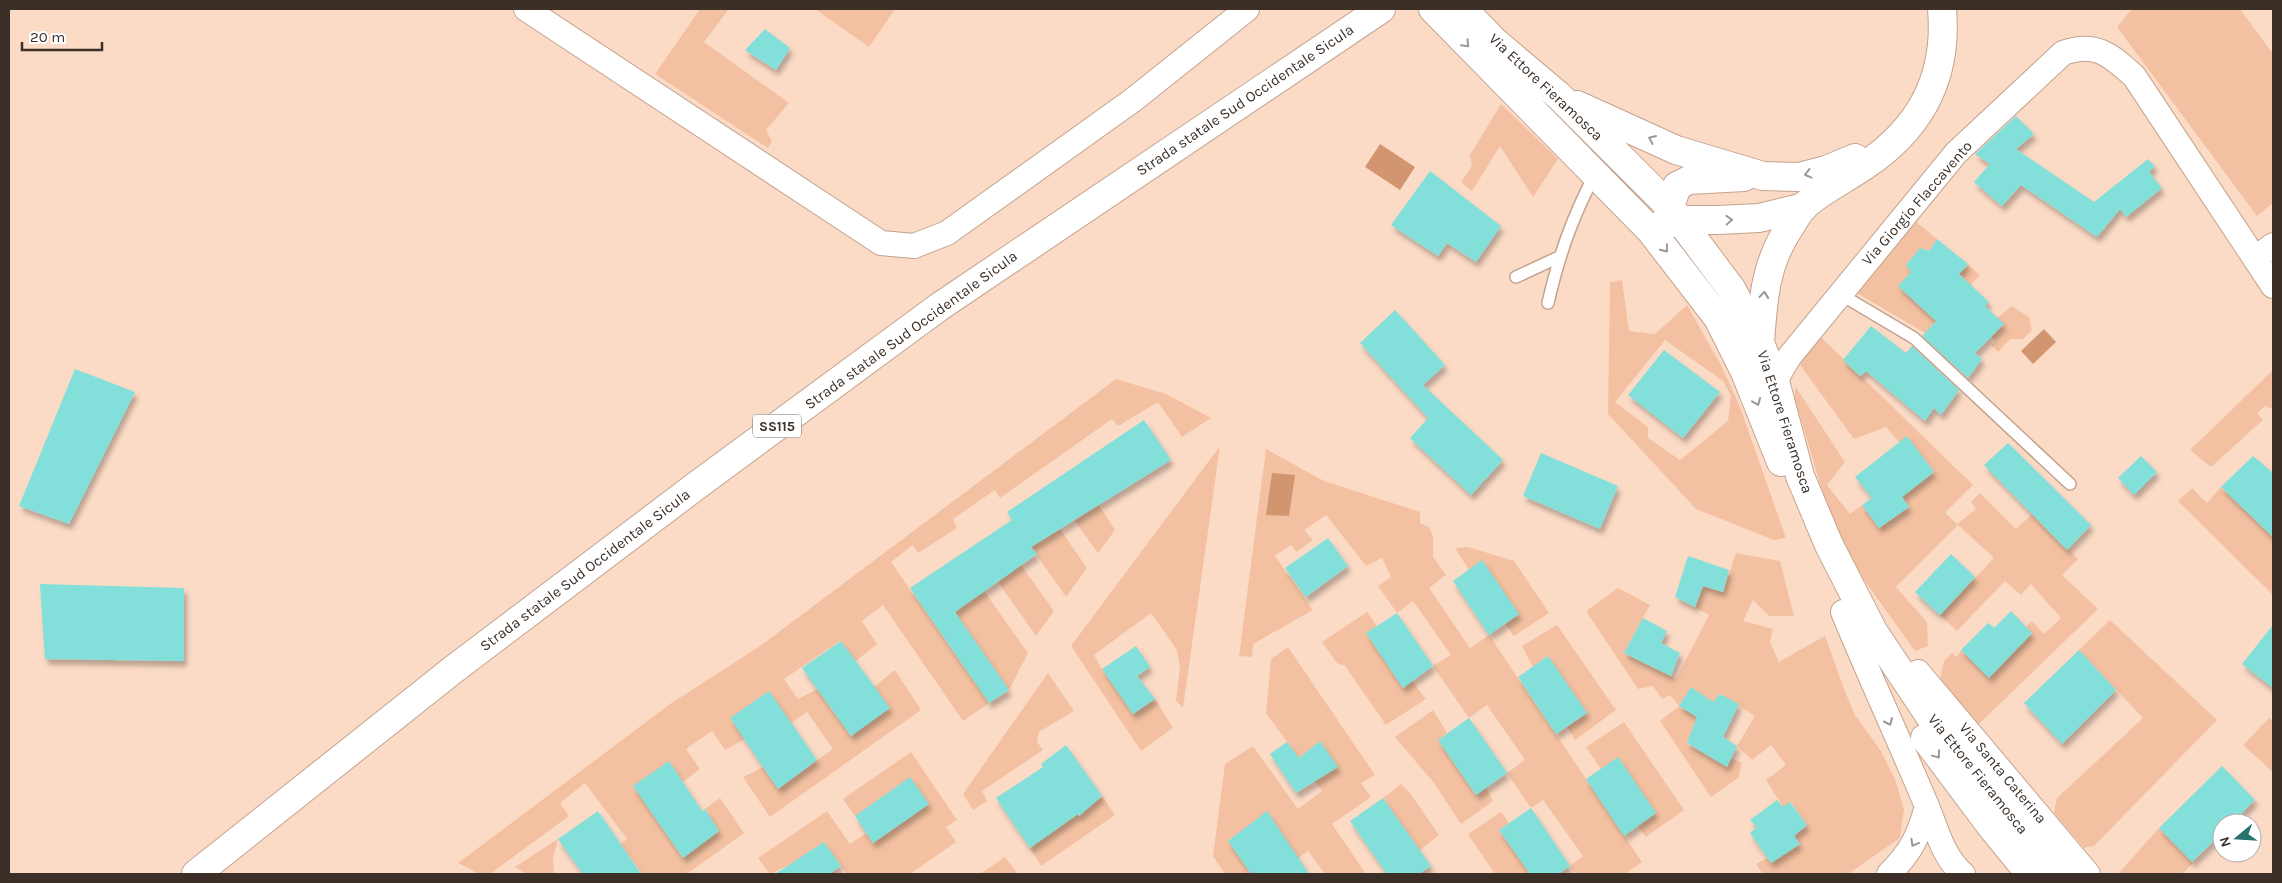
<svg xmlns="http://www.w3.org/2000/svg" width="2282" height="883" font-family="Karla,sans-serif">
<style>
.green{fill:#f3c1a1;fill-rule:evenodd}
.water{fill:#d1966f}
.building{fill:#82dfd9;filter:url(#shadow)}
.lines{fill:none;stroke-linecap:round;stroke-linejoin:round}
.service-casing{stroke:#c3a38f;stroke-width:14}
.minor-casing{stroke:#c3a38f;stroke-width:26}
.secondary-casing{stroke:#c3a38f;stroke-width:30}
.primary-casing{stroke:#c3a38f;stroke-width:30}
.service{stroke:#fff;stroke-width:11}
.minor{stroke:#fff;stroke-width:24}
.secondary{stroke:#fff;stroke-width:28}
.primary{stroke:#fff;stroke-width:28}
.oneway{stroke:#9d9793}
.labels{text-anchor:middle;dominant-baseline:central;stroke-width:4;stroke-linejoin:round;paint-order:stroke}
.shield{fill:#fff;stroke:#766d68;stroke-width:1}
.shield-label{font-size:14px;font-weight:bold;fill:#3b2f27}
.street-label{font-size:15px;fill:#3b2f27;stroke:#fff}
</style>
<defs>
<filter id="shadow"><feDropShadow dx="3" dy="5.5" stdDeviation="2.5" flood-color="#0004"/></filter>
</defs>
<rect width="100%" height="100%" fill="#fcdbc6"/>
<path class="green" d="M700,9H729L704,42L789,103L766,130L772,141L768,148L655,74Z
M815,9H895L869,47Z
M2132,9H2240L2273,54V203L2257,216L2117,27Z
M1501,104L1558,159L1533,197L1500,146L1472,191L1461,182L1472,166L1470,155Z
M1915,221L1937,239L1929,251L1920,248L1906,265L1911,272L1924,310L1968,265L1980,275L1925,333L1857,293L1863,282Z
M1622,280L1629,331L1655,334L1687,305L1722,367L1740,407L1786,538L1774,540L1696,509L1608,414L1610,282ZM1665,340L1723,381L1731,396L1728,421L1680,460L1648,438V427L1615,402Z
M2012,306L2029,317L2032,330L2023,339H2010L1998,352L1991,345L1996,341L1991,337L2004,324L1997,318Z
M1820,336L1973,485L1945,513L1957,524L1976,509L1971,502L1980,493L2016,529L2032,514L2078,559L2062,575L2098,609L1978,725L1940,680L1944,661L1952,653L1957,657L1961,650L1989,677L2032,633L2026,627L2032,621L2044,634L2061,618L2031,584L2021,595L2005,581L1957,631L1940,615L1994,558L1958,525L1896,587L1927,622L1928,646L1915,651L1862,577L1831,521L1795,399V386L1845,462L1827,485L1850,514L1862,505L1879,527L1909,507L1902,497L1934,471L1914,446L1907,451L1886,427L1854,439L1800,365Z
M2273,370V409L2265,406L2257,413L2263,420L2211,467L2190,450Z
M1116,379L1166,394L1211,418L1182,437L1158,402L1118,426L1112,419L1000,498L995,490L953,519L957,528L918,553L913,545L891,562L989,703L963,721L883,605L862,621L877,644L856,661L840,641L784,679L798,699L817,689L851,736L889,708L874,687L895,670L921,710L770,817L743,777L763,767L778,789L833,749L807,712L791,723L745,739L725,750L712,731L686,749L700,769L683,782L669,761L683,857L719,831L705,809L720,798L744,833L687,874H643L621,844L627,839L585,783L560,803L569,816L490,874H479L458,863L670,704L760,646Z
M1220,446L1183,708L1176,701L1180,667L1177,650L1151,613L1094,655L1102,669L1155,699L1173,728L1141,751L1071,646Z
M1266,449L1324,481L1420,512V523L1429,527L1433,536V557L1446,575L1429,588L1470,648L1489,635L1642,862L1625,874H1576L1570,866L1583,856L1543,800L1531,808L1507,773L1525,760L1487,705L1469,718L1433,666L1451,655L1413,601L1397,613L1378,586L1391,577L1382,558L1366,566L1326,515L1304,530L1313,540L1296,552L1291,545L1275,556L1313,610L1253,644L1252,657L1239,656Z
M2221,487L2273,537V595L2178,501L2192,488L2207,503Z
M1099,505L1115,530L1098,553L1074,520Z
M1060,529L1087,568L1066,597L1031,547Z
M1468,547L1514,561L1549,613L1514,636L1505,624L1519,614L1482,561L1469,570L1455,548Z
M1736,553L1780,561L1794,616H1769L1753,600L1743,621L1773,629L1770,642L1779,662L1825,636L1846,694L1855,715L1881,751L1895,779L1904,809L1900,838L1848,874H1763L1756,864L1767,858L1771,863L1799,844L1794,836L1807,824L1791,802L1783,807L1766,780L1786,765L1771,745L1752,760L1737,746L1755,716L1720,694L1713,702L1691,687L1679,706L1697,717L1687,744L1727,766L1731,758L1742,763L1738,778L1711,797L1660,721L1679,706L1670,695L1662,699L1653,686L1638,689L1586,611L1618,588L1650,605L1624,653L1676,679L1709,615L1695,607L1703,586L1723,592Z
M1021,565L1054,611L1036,636L998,582Z
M984,591L1028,653L1009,690L955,612Z
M1367,612L1377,626L1366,633L1403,688L1412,681L1426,699L1386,725L1345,666L1337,663L1322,642Z
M2110,620L2217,720L2094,846L2084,848L2054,813L2057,798L2143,718L2079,650Z
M1557,625L1616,710L1575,740L1567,727L1587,713L1548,656L1533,667L1522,646Z
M1288,647L1375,775L1361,783L1371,797L1332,824L1366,874H1325L1308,851L1275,874H1225L1213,856L1225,764L1253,746L1298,809L1322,791L1315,781L1320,741L1299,758L1266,713L1271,659Z
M1048,673L1074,711L1039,732L1037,742L1043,750L982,791L987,801L973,810L963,794Z
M1433,710L1447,733L1439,740L1475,794L1486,788L1493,801L1461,824L1434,783L1395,737Z
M2269,718L2273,721V772L2243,745Z
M1624,722L1684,810L1646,837L1638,826L1656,813L1618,757L1601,769L1586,747Z
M911,752L957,820L946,827L956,842L910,874H847L824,842L789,865L770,874L758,858L827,811L850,844L866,833L873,843L929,804L855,816L843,799Z
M1401,784L1410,793L1439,835L1420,850L1383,798Z
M1064,795L1078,815L1102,796L1115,815L1041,866L1030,848Z
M1501,812L1509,823L1499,830L1530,874H1495L1468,834Z
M2159,828L2193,863L2182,874H2118Z
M558,839L553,858L554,874H526L515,867Z
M1005,857L1018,874H980Z"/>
<path class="water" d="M1380,144L1415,167L1400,190L1365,167Z
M2044,329L2056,342L2033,364L2021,351Z
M1272,473L1295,475L1289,516L1266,515Z"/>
<path class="building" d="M765,29L790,48L776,70L745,50Z
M2016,116L2034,134L2016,149L2094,202L2148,159L2155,166L2149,172L2162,188L2126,217L2120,209L2097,237L2021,185L2002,206L1974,182L1990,164L1975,154Z
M1430,171L1501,226L1476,262L1447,243L1438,256L1391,225Z
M1937,239L1968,264L1959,274L1989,302L1985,306L2004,324L1975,353L1982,359L1968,378L1922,336L1936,321L1898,286L1911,272L1906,265L1920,248L1929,251Z
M1395,310L1445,365L1423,385L1503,460L1471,495L1410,438L1428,418L1360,343Z
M1871,326L1906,353L1912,346L1959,390L1941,415L1934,408L1925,421L1866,371L1860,376L1843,360Z
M1664,350L1720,392L1683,438L1628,395Z
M75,369L135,392L69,524L19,506Z
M1144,420L1171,460L1031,547L1037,554L955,612L1009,690L989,703L910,588L1012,520L1007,512Z
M1907,436L1934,472L1902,497L1909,507L1879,528L1862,505L1872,498L1855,477Z
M2008,443L2091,525L2067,550L1984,465Z
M1541,453L1618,486L1600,529L1523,496Z
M2141,456L2157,472L2134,495L2118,478Z
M2253,456L2273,473V537L2221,487Z
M1328,538L1348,566L1306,597L1285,568Z
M1951,554L1975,577L1940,615L1915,592Z
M1688,556L1729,570L1723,592L1703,586L1695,607L1675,597Z
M1482,560L1519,614L1489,635L1453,581Z
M40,584L184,588V661L45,659Z
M2011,611L2032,633L1989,678L1961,650L1988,623L1994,628Z
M1397,613L1433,666L1403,688L1366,633Z
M1643,618L1667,631L1661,643L1680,653L1671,676L1624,653Z
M2273,625V688L2242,664Z
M841,641L890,708L851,736L802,668Z
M1136,646L1150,667L1137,676L1155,699L1133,714L1102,669Z
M2079,650L2116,690L2062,744L2024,703Z
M1548,656L1587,713L1556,734L1518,677Z
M1691,687L1713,702L1720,694L1739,704L1723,737L1737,746L1727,767L1687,743L1697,717L1679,706Z
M769,691L817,760L778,789L730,718Z
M1469,718L1507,773L1476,795L1438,740Z
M1320,741L1338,767L1296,793L1270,754L1287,742L1299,758Z
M1066,745L1102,796L1079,816L1078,814L1030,848L996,798L1043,767L1041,764Z
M1618,757L1656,813L1624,836L1586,779Z
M669,761L702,811L705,809L719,831L683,858L633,786Z
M2222,766L2255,800L2232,823H2222V833L2192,862L2159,828Z
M910,777L929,804L873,843L855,816Z
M1383,798L1431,866L1419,874H1387L1350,821Z
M1777,800L1783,807L1790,802L1807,825L1794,836L1800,844L1771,863L1750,833L1757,827L1750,820Z
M1531,808L1570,866L1558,874H1530L1499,830Z
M598,811L641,874H583L558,839Z
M1267,811L1309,874H1251L1228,841Z
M824,842L841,866L829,874H775Z"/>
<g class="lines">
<defs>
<path id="service" d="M1516,277L1559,257
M1840,294L1914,338L2070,484
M1548,303C1559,255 1572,218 1595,174"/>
<path id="minor" d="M526,9L881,243L914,246L947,233L1133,100L1247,9
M2255,259L2273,245
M1775,381L1789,357L1956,153L2063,53C2096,41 2110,55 2134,76L2273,286
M1843,612C1870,677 1899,740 1926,804C1937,829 1942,856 1963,874
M1918,672L2088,874
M1889,874C1911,852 1919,836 1927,806"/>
<path id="secondary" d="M1433,9L1651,231L1718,318L1745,372L1781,462
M1463,9L1495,42L1559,96L1670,207L1732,290L1760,343L1775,381L1800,476L1829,545L1873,631L1935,724L2059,874
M1577,105L1676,150L1763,176L1799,177L1826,170L1855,158
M1667,217L1681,220H1718L1759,218L1804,207
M1673,223L1670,207L1677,186L1689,180L1744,177
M1760,343C1763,299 1765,263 1791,225C1795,219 1799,211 1804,206C1822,190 1845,179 1864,166C1921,128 1948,77 1942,9
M1925,738L1994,830L2030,874"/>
<path id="primary" d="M196,874L454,669L696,486L939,307L1381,9"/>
</defs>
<use href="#service" class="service-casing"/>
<use href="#minor" class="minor-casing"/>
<use href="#secondary" class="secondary-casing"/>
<use href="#primary" class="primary-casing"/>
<use href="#service" class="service"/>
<use href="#minor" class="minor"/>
<use href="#secondary" class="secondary"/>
<use href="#primary" class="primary"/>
</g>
<defs><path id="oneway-chevron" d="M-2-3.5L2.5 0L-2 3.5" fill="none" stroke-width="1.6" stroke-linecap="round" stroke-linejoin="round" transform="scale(1.25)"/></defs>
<g class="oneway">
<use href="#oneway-chevron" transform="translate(1466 44) rotate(47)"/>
<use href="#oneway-chevron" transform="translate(1652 139) rotate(-156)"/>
<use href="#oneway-chevron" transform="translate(1808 174) rotate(166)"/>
<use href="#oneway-chevron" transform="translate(1729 220) rotate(-3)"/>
<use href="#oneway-chevron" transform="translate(1665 249) rotate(52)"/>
<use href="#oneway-chevron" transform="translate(1764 295) rotate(-85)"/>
<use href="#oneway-chevron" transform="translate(1757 402) rotate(68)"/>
<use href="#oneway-chevron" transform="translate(1889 722) rotate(66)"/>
<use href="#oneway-chevron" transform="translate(1937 755) rotate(53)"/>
<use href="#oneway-chevron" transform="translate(1914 843) rotate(119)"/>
</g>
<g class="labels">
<rect class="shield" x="753" y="414.5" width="48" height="23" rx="4"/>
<g class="shield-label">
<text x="777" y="426">SS115</text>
</g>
<g class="street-label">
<text transform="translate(1546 87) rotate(43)">Via Ettore Fieramosca</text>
<text transform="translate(1245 100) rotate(-34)">Strada statale Sud Occidentale Sicula</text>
<text transform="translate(1917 203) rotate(-49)">Via Giorgio Flaccavento</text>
<text transform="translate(911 330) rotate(-36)">Strada statale Sud Occidentale Sicula</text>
<text transform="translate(1785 422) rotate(72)">Via Ettore Fieramosca</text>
<text transform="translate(585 570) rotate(-37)">Strada statale Sud Occidentale Sicula</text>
<text transform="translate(2003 773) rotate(50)">Via Santa Caterina</text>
<text transform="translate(1978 774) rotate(51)">Via Ettore Fieramosca</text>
</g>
</g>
<rect width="2282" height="883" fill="none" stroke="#3b2f27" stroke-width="20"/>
<g transform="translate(2237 838) rotate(252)"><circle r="24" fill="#ffffff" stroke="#b1aca9"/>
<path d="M0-4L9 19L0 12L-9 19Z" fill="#28726e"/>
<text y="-8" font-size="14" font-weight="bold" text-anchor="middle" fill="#3b2f27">N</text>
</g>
<path d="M22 42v8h80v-8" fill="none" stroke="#3b2f27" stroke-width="2.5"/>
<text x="30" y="42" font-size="15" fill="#3b2f27" stroke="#ffffff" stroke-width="4" paint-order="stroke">20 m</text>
</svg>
